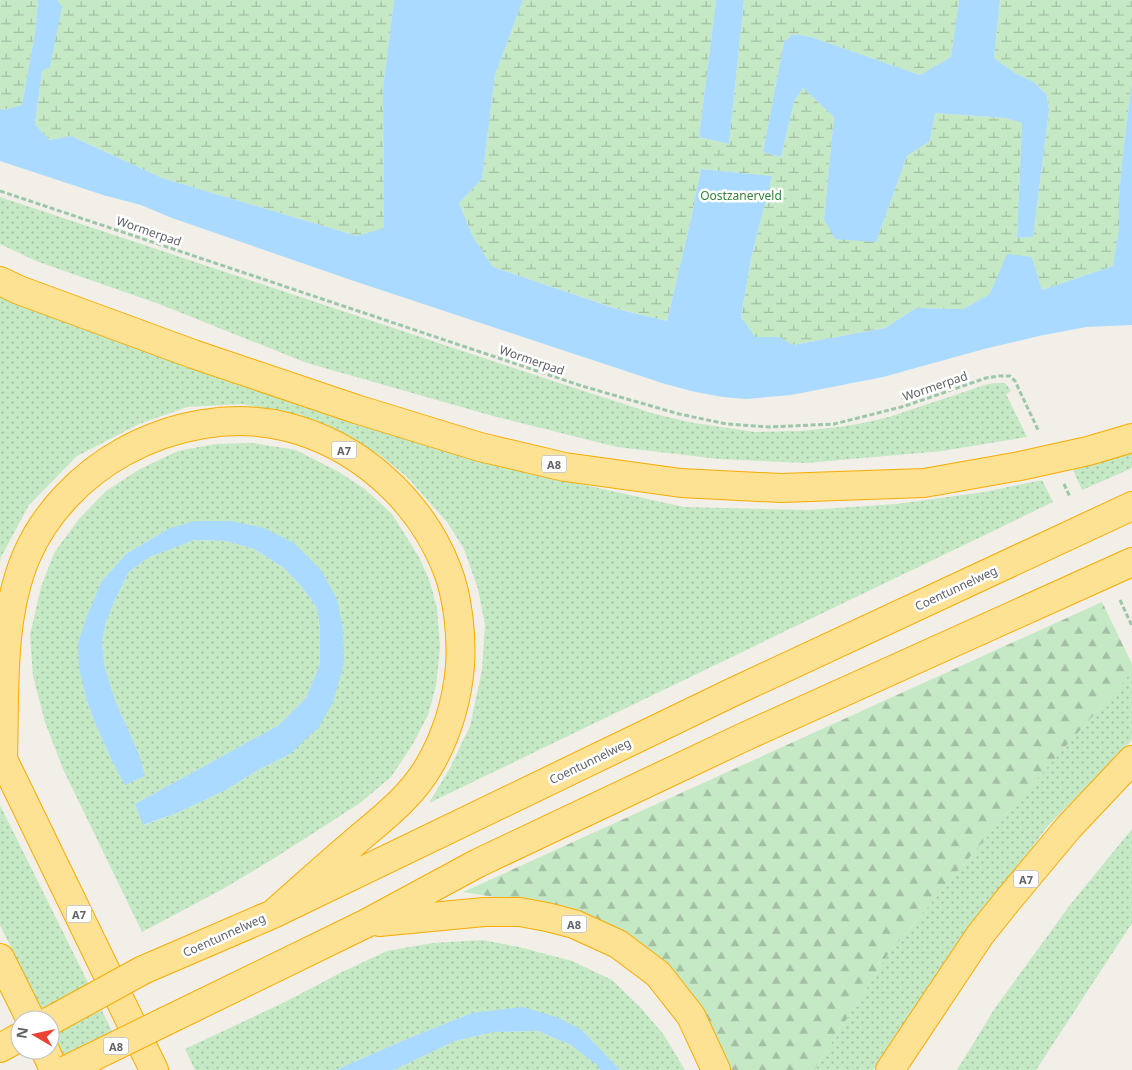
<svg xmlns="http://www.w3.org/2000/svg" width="1132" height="1070" font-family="'Noto Sans',sans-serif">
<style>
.green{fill:url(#green-dots);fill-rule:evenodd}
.forest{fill:url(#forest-firs)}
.wetland{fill:url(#wetland-marsh)}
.water{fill:#aadaff}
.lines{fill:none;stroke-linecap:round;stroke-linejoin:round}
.motorway-casing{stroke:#f9ab00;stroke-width:30}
.path{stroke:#9cc7a9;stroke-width:3;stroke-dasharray:5 2.5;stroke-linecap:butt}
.motorway{stroke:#fde293;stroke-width:28}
.motorway-bridge-casing{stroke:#f9ab00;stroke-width:30;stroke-linecap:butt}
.motorway-bridge{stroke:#fde293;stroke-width:28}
.labels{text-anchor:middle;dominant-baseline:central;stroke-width:5;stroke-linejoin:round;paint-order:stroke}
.shield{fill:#fff;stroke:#8f9295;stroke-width:1}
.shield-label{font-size:11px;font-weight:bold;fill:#5f6368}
.park-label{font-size:12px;fill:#348238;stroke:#fff}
.street-label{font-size:12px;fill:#5f6368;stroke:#fff}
</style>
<defs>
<pattern id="green-dots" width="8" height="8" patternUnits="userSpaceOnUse" patternTransform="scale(1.25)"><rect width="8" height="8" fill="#c5e8c5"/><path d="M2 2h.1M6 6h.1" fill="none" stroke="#a3c0a4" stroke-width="1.8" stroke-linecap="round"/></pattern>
<pattern id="forest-firs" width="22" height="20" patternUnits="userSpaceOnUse" patternTransform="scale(1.25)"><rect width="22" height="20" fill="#c5e8c5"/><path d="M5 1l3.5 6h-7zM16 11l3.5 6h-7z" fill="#a3c0a4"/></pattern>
<pattern id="wetland-marsh" width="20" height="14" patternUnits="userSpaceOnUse" patternTransform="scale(1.25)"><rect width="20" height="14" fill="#c5e8c5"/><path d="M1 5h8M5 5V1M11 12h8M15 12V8" fill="none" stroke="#a3c0a4"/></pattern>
</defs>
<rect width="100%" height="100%" fill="#f1efe8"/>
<path class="green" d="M0,197L550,380L655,414L694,423L755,432L801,431L839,427L863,423L889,417L988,384L998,383H1005L1011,391L1006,394L1027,437L942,451L806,463L719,459L617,447L493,416L307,363L159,304L36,261L0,244Z
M0,291L562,480L684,507L808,510L896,504L985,492L1042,480L1053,502L429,803L450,768L470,726L482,670L485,625L478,589L464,549L447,522L406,476L378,454L301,415L242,404L187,407L139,424L77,456L29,505L1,557L0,563Z
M253,443L296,450L339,472L366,490L392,514L419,557L430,582L437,608L440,648L436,686L428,715L414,742L391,777L360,803L273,859L221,890L142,932L63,769L45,722L33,676L30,635L41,587L54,553L79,519L106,491L140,469L178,451L215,444ZM170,528L294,543L344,664L290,754L258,770L226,790L177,813L144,825L135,804L279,725L306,698L320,664V628L317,608L302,587L284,568L254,549L226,541L194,540L149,557L129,572L116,598L106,622L102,643L105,668L115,700L139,754L125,784L113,763L95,723L87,701L102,581L126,554Z
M1132,452V468L1082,490L1073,470Z
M1132,672V740L1047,827L954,952L873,1070H814L889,953L1018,800Z
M0,805L112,1031L62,1056L38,1002L0,925Z
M1132,829V923L1036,1070H957L995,1008L1070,905Z
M482,940L519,947L572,961L612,980L640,1007L664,1035L685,1070H620L582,1030L472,1013L404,1040L336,1070H195L185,1049L285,1002L340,973L387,951L433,943Z
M538,1031L571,1045L598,1065L600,1070H394L455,1041L494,1032Z"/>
<path class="forest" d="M1102,602L1132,664V672L1018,800L889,953L814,1070H723L669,975L519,901L463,892Z"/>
<path class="wetland" d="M0,0H38L35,33L22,105L4,110L0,109Z
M57,0H394L383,88L384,229L357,236L162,178L71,136L49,140L35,124L42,71L50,66L61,7Z
M523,0H716L699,137L729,144L744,0H959L951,57L920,75L811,37L793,34L784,42L763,152L781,157L794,102L803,88L834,117L824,219L876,242L907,156L930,141L935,113L1005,118L1022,123L1017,238L1033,237L1049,110L1047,95L1034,82L1015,73L994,58L1000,0H1132V82L1122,160L1119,198V228L1113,266L1042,290L1032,257L990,294L963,309L916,308L885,328L793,345L779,337L755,338L741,317L751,259L772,176L701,169L691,219L667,321L618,309L493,267L473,237L459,203L482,179L495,75Z"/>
<path class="water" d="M38,0H57L62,7L50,67L42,71L35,124L49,140L71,136L162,178L357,236L384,228L383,88L394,0H523L495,75L482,179L459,203L473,237L493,267L617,309L667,321L691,219L701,169L772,176L751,259L741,317L755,337H779L793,345L885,328L916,308L963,309L990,294L1007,254L1032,257L1042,290L1113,266L1119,228V198L1122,160L1132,82V325L1086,327L1039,336L984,349L883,377L791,395L746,399L723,397L695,392L662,383L351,280L172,218L141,205L103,195L0,161V109L4,110L22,105L35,33Z
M716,0H744L729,144L699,137Z
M959,0H1000L994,58L1015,73L1034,82L1047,95L1049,110L1033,237L1017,238L1022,123L1005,118L935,113L930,141L907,156L876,242L835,239L824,219L834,117L803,88L794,102L781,157L763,152L784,42L793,34L811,37L920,75L951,57Z
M196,521H231L264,528L294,543L321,570L337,599L343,629L344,664L333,702L319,727L290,754L258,770L226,790L177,813L143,825L135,804L279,725L306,698L320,664V628L317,608L302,587L284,568L254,549L226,541L194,540L174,548L149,557L129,572L116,598L106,622L102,643L105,668L115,700L139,754L145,776L125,785L113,763L95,723L87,701L79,668L78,643L87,616L102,581L126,554L170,528Z
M523,1007L559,1018L582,1030L620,1070H600L597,1065L571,1045L538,1031L494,1032L455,1041L394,1070H336L404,1040L472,1013Z"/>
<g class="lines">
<defs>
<path id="motorway" d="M0,281L19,290L193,354L356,409L480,447L565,467L681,483L781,488L924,483L1020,466L1088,451L1132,438
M0,753L154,1070
M3,759C5,693 0,619 26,557C45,512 82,475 123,452C172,425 232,413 287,427C359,445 420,500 447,569C458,597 462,636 460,666C457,702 447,735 429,766C411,797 383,818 356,841C328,865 301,889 273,914
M379,922L484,912H520L547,917L574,924L618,944L658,974L691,1016L716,1070
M0,958L31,1020
M143,970L273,914L733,692L1132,506
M166,1021L365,924L478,863L744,737L1132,562
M0,1048L20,1037
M45,1050L54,1070
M890,1070L980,935L1008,900L1068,828L1132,760"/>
</defs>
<use href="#motorway" class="motorway-casing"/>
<path class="path" d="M0,191L582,386L679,414L727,424L769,427L834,424L862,417L905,406L986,378L999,376H1010L1015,381L1039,432
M1064,484L1070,497
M1120,600L1132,626"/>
<use href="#motorway" class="motorway"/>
<defs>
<path id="motorway-bridge" d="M50,1021L143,970
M66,1070L166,1021"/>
</defs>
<use href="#motorway-bridge" class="motorway-bridge-casing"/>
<use href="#motorway-bridge" class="motorway-bridge"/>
</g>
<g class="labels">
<g class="shield">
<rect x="331.5" y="441.5" width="25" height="17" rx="4"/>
<rect x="541.5" y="455.5" width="25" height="17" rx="4"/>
<rect x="1013.5" y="870.5" width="25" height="17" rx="4"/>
<rect x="66.5" y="905.5" width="25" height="17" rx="4"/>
<rect x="561.5" y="915.5" width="25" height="17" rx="4"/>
<rect x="103.5" y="1037.5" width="25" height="17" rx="4"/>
</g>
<g class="shield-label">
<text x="344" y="450">A7</text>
<text x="554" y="464">A8</text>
<text x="1026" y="879">A7</text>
<text x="79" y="914">A7</text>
<text x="574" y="924">A8</text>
<text x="116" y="1046">A8</text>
</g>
<g class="park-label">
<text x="741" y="195">Oostzanerveld</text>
</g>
<g class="street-label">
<text transform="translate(149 231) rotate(19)">Wormerpad</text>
<text transform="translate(532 360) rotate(19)">Wormerpad</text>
<text transform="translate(935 386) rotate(-19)">Wormerpad</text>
<text transform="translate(956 588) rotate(-25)">Coentunnelweg</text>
<text transform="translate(590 761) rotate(-26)">Coentunnelweg</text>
<text transform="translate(224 935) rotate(-24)">Coentunnelweg</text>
</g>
</g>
<g transform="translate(35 1035) rotate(279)"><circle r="24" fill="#ffffff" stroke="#bfc1c3"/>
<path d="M0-4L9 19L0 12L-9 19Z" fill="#ea4335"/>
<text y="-8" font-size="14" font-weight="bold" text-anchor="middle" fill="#5f6368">N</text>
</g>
</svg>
